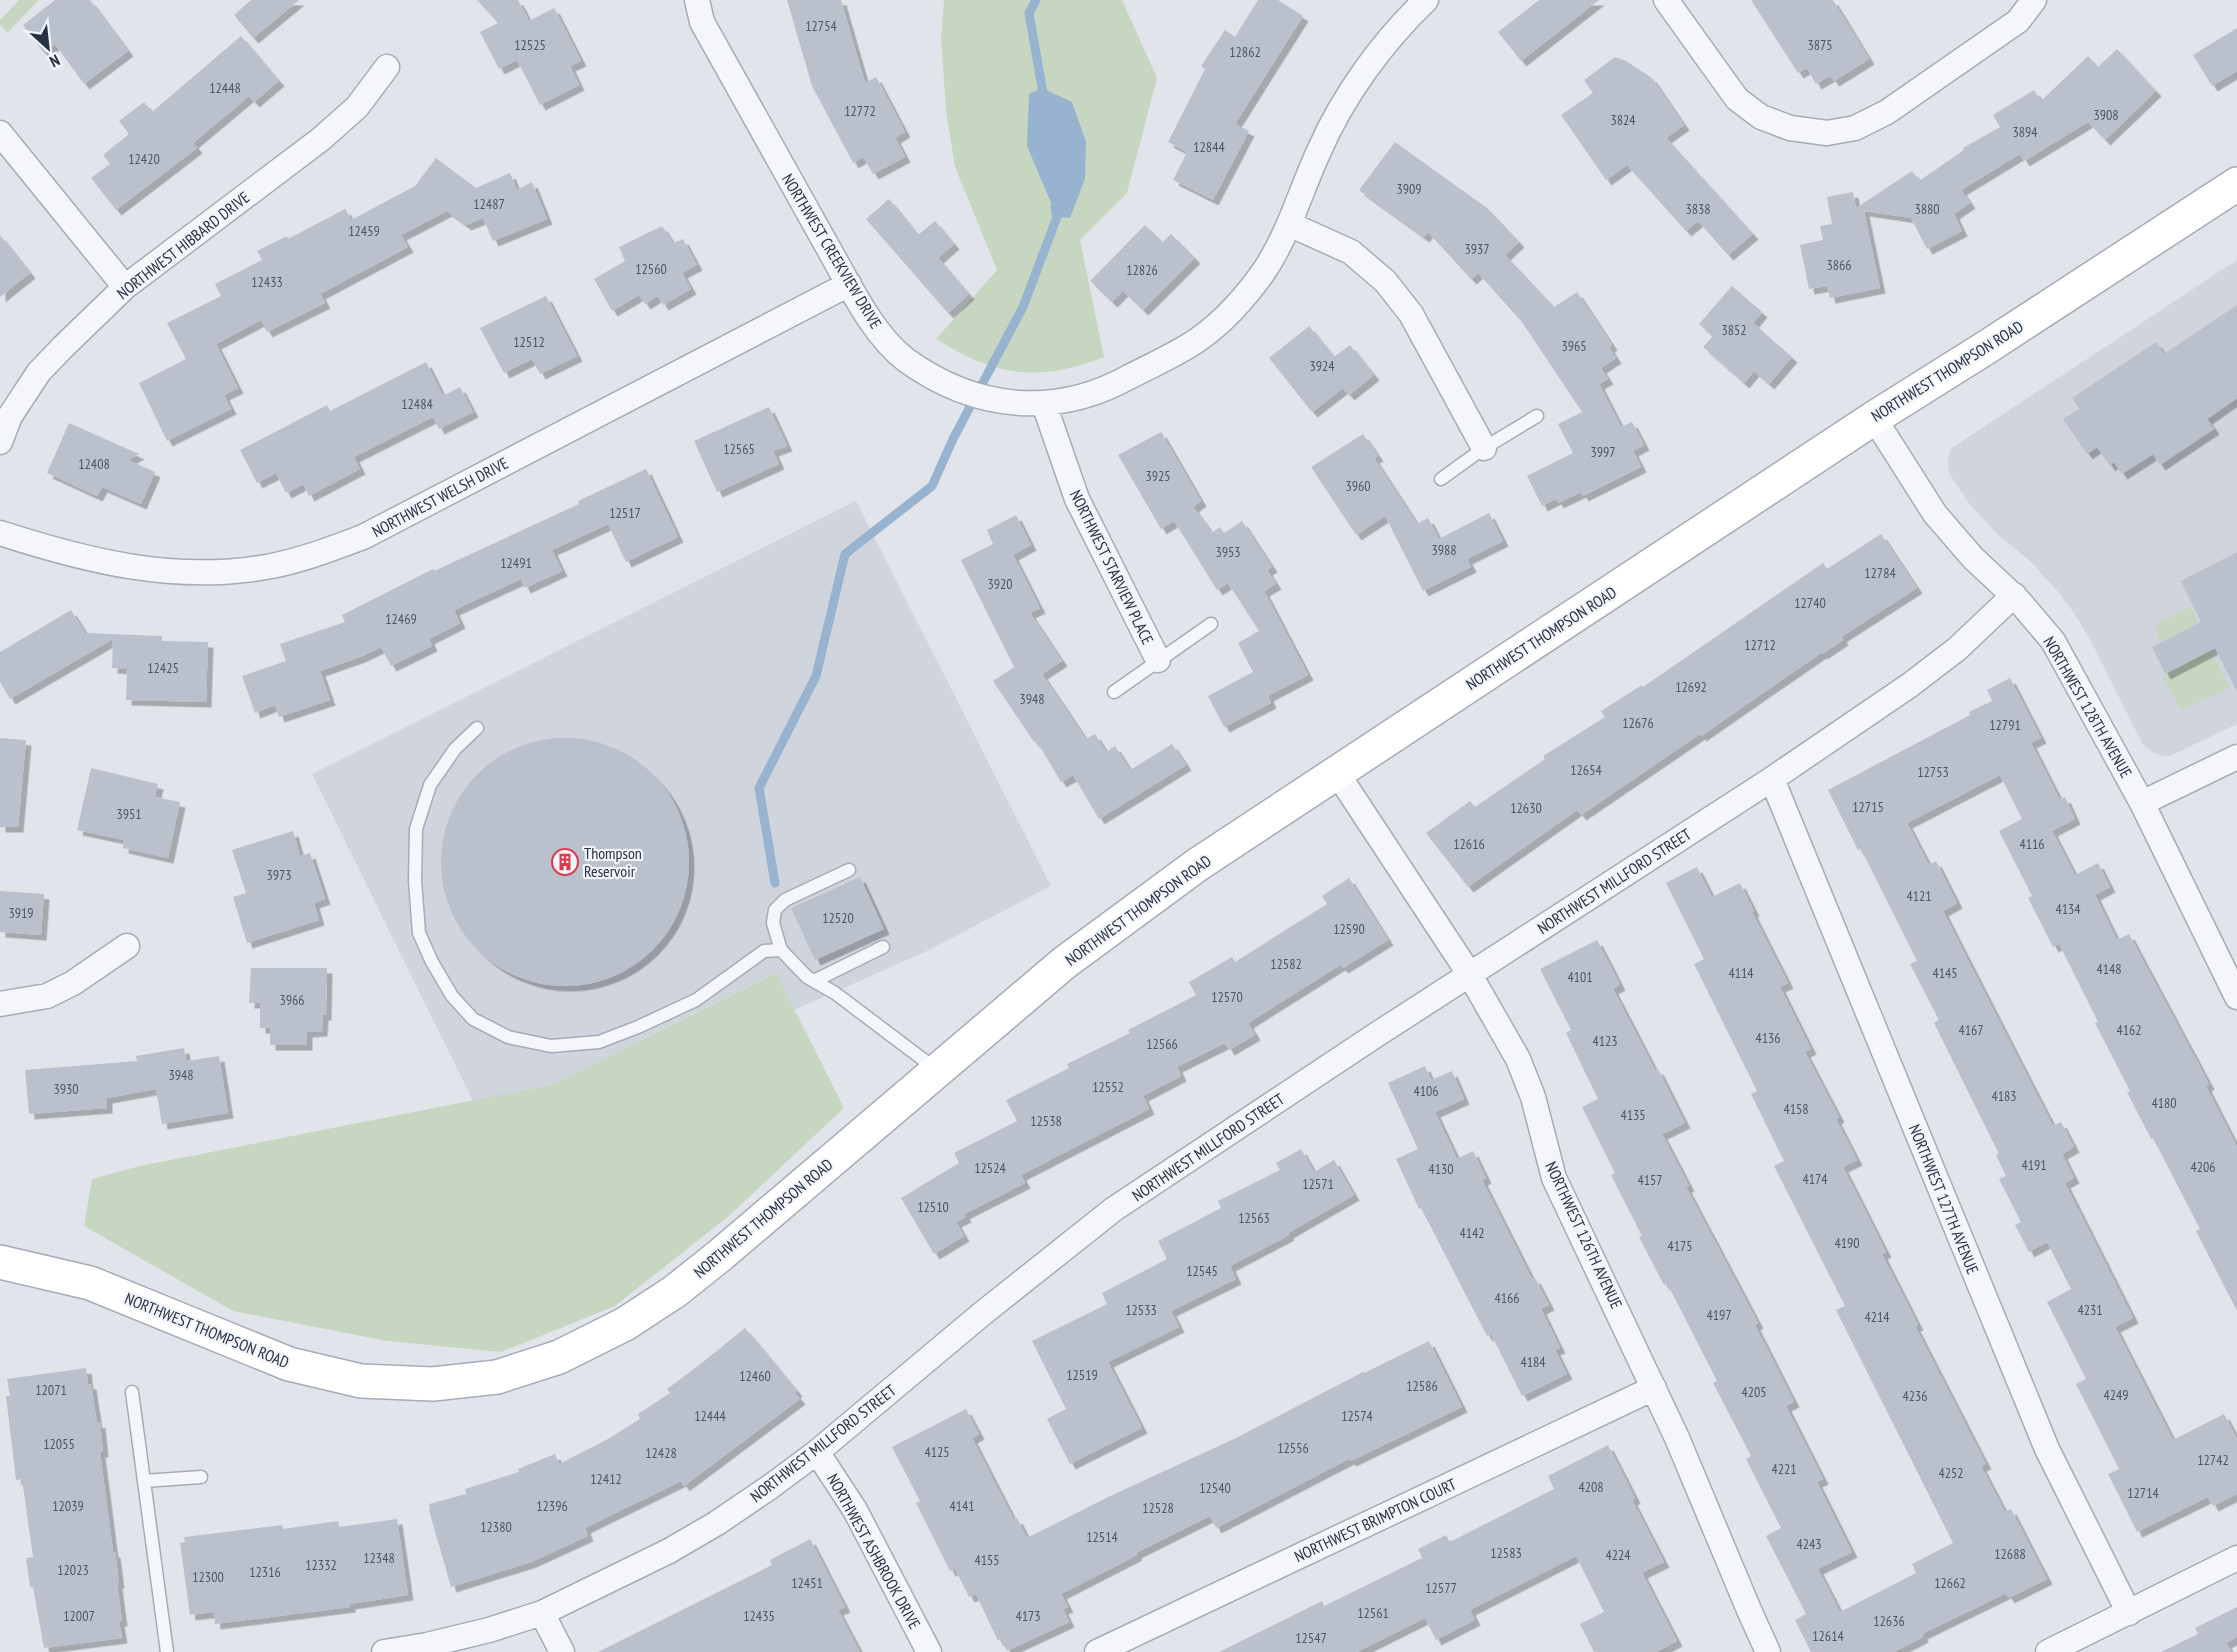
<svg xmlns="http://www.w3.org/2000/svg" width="2237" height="1652" font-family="'PT Sans Narrow',sans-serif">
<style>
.built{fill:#cfd4dd}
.green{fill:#c6d6c1}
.water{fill:#98b3cf}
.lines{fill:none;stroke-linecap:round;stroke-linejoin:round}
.stream{stroke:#98b3cf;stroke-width:9}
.building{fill:#bac1cc;filter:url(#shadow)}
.lane-casing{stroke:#a5acb6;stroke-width:15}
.street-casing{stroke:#a5acb6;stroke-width:27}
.secondary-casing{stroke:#a5acb6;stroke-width:36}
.lane{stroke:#f4f6f9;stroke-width:12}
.street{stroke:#f4f6f9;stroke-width:24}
.secondary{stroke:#fff;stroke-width:33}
.labels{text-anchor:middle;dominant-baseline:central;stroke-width:4.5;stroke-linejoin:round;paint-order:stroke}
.number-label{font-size:14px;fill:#4c5667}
.street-label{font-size:16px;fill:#273245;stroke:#f1f4f8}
.poi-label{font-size:16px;fill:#273245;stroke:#f1f4f8;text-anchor:start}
</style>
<defs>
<filter id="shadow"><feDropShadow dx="5.5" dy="5.5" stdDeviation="0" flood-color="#0004"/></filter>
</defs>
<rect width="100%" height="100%" fill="#e1e5eb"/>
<path class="built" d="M2237,260V724L2170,756H2162L2152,752L2142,743L2092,643L2078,619L2061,595L2030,561L1996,533L1968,502L1951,476L1948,469V457L1952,448L1958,444Z
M856,501L1051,886L927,951L794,1010L775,973L551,1085L473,1101L312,774Z"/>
<path class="green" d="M19,0H39L7,33L0,24V20Z
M944,0H1122L1157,78L1127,193L1080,240L1104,357C1038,383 995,376 936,339L997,270L955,167L946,111L941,37Z
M2191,607L2204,636L2166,640L2161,642L2155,631L2160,622Z
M2211,650L2229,688L2181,710L2162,676Z
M776,973L844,1108L730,1215L615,1306L501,1352L387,1341L233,1311L84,1226L92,1179L140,1166L551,1085Z"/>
<path class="water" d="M1042,88L1072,102L1086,142L1085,179L1070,218L1057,217L1027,146L1029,94Z"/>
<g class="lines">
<path class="stream" d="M1036,0L1029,13L1044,99
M775,883L759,788L816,676L845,554L932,486L953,439L1023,307L1057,217L1055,206"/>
</g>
<path class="building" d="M55,0H90L128,51L84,84L55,44L44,53L23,25Z
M251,0H299L253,38L234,15Z
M477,0H518L529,21L554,8L581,61L570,66L579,85L540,105L517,60L499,69L480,32L498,23Z
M787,0H841L865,83L876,77L905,132L895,138L905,157L873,174L863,157L853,163L812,86Z
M1258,0H1278L1303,16L1235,124L1249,131L1213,200L1173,180L1187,152L1168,142L1205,69L1201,66L1225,30L1235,37Z
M1539,0H1599L1521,61L1498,32Z
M1751,0H1833L1869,59L1834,81L1830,76L1816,84L1807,68L1798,73Z
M2237,28V71L2212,86L2193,55Z
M241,36L279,81L254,102L249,96L193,143L197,148L116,210L91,178L110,164L103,155L129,134L119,121L144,102L152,112Z
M2117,49L2156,91L2105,140L2088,122L2024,161L2020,154L1961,190L1970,203L1954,214L1962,231L1927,249L1911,218L1864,211L1880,288L1830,298L1827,286L1809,289L1800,245L1823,240L1820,226L1832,224L1827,197L1853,192L1856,208L1912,171L1919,181L1964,150L1963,148L2000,127L1993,115L2034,90L2041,101L2088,56L2098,67Z
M1615,57L1626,61L1652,78L1684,125L1666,138L1753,234L1728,255L1698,221L1686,231L1627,165L1606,180L1561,115L1593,93L1584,80Z
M1395,142L1487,208L1519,242L1505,255L1554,307L1577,292L1612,345L1609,347L1616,358L1601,368L1608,379L1599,384L1621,427L1632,422L1644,445L1633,451L1641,467L1583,496L1581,492L1558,503L1556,499L1542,506L1527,476L1573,453L1558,424L1582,412L1522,322L1478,273L1471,279L1428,232L1424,237L1359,190Z
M436,158L476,188L510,173L517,190L532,182L547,219L493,241L483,218L466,225L447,211L401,235L408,247L320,294L325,303L267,332L261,320L216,344L238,388L224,395L231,409L167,441L139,383L186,359L167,323L221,296L215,284L262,260L257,251L287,236L288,239L345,209L351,220L415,186Z
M889,199L918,235L935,221L954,244L938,258L969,294L948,313L866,219Z
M1145,225L1163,242L1171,234L1195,258L1143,310L1123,291L1112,302L1090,281Z
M662,226L673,243L683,239L697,265L682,273L691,289L663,305L658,296L645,304L639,295L612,311L594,279L625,261L619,247Z
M0,235L30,273L0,297Z
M1732,286L1762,312L1753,323L1792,357L1769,384L1754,371L1744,383L1703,347L1713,336L1699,324Z
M546,296L577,356L540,374L532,359L504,373L480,328Z
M2237,305V398L2207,419L2214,429L2160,465L2153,454L2122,474L2114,462L2110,466L2097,447L2087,454L2063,419L2079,409L2072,398L2156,342L2164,354Z
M1309,326L1334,357L1350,345L1374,375L1349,395L1343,388L1312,412L1269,358Z
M426,362L443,396L460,387L473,412L439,429L433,417L354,457L360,469L309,496L303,484L286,493L276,473L257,483L240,450L327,405L330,411Z
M769,407L787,446L773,451L779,464L717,492L694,441Z
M69,423L139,454L128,460L155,472L141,504L102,487L97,496L47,473Z
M1161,432L1201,501L1193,507L1212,533L1220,527L1224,533L1242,521L1272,567L1267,570L1276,584L1264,591L1308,675L1268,696L1271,703L1224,727L1208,696L1253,672L1238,643L1259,631L1228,583L1217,590L1174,521L1161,529L1118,455Z
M1363,434L1378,456L1374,458L1417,524L1428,518L1439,539L1489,513L1503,541L1467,559L1471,567L1423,591L1385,516L1356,535L1311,467Z
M646,469L678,537L626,562L608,524L552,550L562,571L525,588L521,579L454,610L460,623L429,639L432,646L391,666L381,647L360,657L320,671L330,700L279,717L275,705L255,713L242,676L286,661L280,644L345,622L342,615L433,569L434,571L579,504L578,501Z
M1016,515L1031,545L1013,555L1040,608L1030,613L1062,661L1042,674L1086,739L1095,734L1106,752L1115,746L1130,770L1172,744L1186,765L1099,819L1073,775L1061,782L1036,740L1034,742L993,681L1014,667L961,560L993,544L987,530Z
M1881,534L1917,588L1841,637L1843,640L1822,654L1821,653L1701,736L1700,734L1581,815L1577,810L1468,887L1426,833L1470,801L1475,807L1545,759L1543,756L1605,717L1601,711L1642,685L1643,687L1823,563L1827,569Z
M2237,552V692L2215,648L2165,674L2152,647L2201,622L2181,581Z
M71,610L85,633L162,636V641L208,642L206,702L126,700L127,669L112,668L113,639L10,699L0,682V652Z
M2010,678L2041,738L2031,743L2060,800L2065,797L2075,819L2052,831L2075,875L2098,863L2110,887L2095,895L2117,940L2129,934L2209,1084L2206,1086L2237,1147V1311L2196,1231L2200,1229L2153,1138L2151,1139L2127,1092L2130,1091L2095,1023L2098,1022L2059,944L2053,947L2028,898L2032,896L1999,831L2022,819L2000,775L1907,823L1929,865L1936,861L1957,903L1943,911L2018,1058L2053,1126L2061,1122L2074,1147L2062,1154L2074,1178L2065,1183L2133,1318L2115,1327L2173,1440L2224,1414L2237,1439V1494L2213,1506L2208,1497L2137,1532L2108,1474L2119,1469L2076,1384L2086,1379L2047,1302L2071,1289L2047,1242L2029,1252L2015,1225L2021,1222L1999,1179L2006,1176L1996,1155L1999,1154L1934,1023L1939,1020L1910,964L1917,961L1861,849L1858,850L1828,790L1970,715L1969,712L1992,701L1987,690Z
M441 862a124 124 0 1 1 248 0a124 124 0 1 1-248 0Z
M0,738L26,740L18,827H0Z
M91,768L158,784L155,797L180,802L168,858L123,848L124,840L77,830Z
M293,831L300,856L310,853L325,899L314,903L319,920L247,943L233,897L246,893L232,850Z
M1697,867L1712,897L1740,883L1754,911L1752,912L1788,983L1780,987L1811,1049L1805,1052L1839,1117L1836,1119L1857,1160L1843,1167L1886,1252L1882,1254L1918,1325L1915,1326L1986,1464L1981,1466L2005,1512L2011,1509L2047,1579L2009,1598L2006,1593L1922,1634L1923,1637L1894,1652H1811L1795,1620L1806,1614L1766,1536L1781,1528L1746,1459L1751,1456L1713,1383L1717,1381L1667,1283L1664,1285L1639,1237L1642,1236L1611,1175L1615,1173L1582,1107L1598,1099L1566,1033L1571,1030L1540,969L1597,940L1620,985L1613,989L1655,1070L1658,1069L1685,1123L1662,1134L1689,1186L1686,1187L1758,1323L1755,1325L1794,1402L1786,1406L1823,1479L1817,1482L1852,1552L1818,1569L1840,1612L1916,1573L1912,1564L1953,1543L1836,1310L1845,1306L1774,1166L1784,1161L1751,1094L1757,1091L1694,964L1704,959L1666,883Z
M860,877L884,929L815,960L791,908Z
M1349,878L1388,940L1343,968L1340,965L1248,1023L1255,1035L1229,1050L1225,1043L1177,1067L1181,1076L1143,1096L1149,1109L1021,1175L1025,1183L964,1214L966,1217L956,1222L964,1236L934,1254L901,1198L959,1163L954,1153L1017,1121L1006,1100L1069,1068L1067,1064L1130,1033L1128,1030L1196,995L1189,982L1232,957L1235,962L1327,904L1322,896Z
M0,891L44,894L41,935L0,932Z
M251,968H327L326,1015H323L322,1031L307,1032V1045H270V1028H260V1003H249Z
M184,1048L186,1061L219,1056L228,1113L162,1124L156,1089L107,1098V1108L29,1114L25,1070L137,1061L136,1056Z
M1425,1066L1431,1080L1452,1071L1464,1099L1435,1112L1457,1159L1473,1151L1486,1178L1482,1180L1532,1279L1535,1278L1549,1305L1541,1309L1560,1348L1555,1350L1567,1374L1522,1396L1491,1334L1487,1336L1421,1208L1419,1209L1396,1159L1418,1149L1388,1083Z
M1301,1149L1314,1172L1334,1160L1354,1195L1288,1233L1289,1235L1230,1266L1236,1279L1171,1311L1179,1327L1108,1362L1142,1428L1070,1464L1047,1419L1066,1409L1032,1341L1107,1304L1102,1293L1167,1259L1158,1241L1221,1208L1218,1201L1280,1170L1276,1163Z
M745,1328L797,1391L795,1393L800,1399L684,1486L681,1481L585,1528L588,1536L531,1562L451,1587L429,1510L430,1509L429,1504L466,1494L465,1489L519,1472L518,1469L555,1454L559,1464L608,1439L640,1419L638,1414L670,1393L667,1389L703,1362Z
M1429,1341L1462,1407L1351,1461L1349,1459L1216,1528L1210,1516L1136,1553L1137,1555L1061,1594L1068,1607L1063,1609L1069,1622L1007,1651L1001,1638L998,1641L976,1594L969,1597L955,1569L950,1571L916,1503L920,1501L892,1447L966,1409L979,1434L972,1438L1014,1520L1017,1518L1027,1538L1108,1497L1236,1438L1363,1372L1364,1373Z
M86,1368L88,1384H91L97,1423L100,1422L103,1452H100L113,1552H115L119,1583H117L122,1621H119L122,1638L44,1648L33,1587H30L26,1558L33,1557L22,1479L16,1480L6,1396H10L7,1379Z
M1608,1445L1635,1498L1632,1500L1664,1562L1642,1573L1677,1641L1656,1652H1594L1580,1624L1604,1612L1576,1556L1470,1610L1475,1620L1436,1640L1425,1618L1357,1652H1219L1322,1601L1324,1606L1422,1558L1418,1549L1446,1535L1450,1542L1554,1489L1548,1476Z
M397,1519L408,1595L350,1604V1607L215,1624L214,1612L190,1615L180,1543L185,1542L184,1537L282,1525L283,1529L338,1521L339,1527Z
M810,1539L845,1607L838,1610L860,1652H598L772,1565L770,1560Z
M2237,1607V1637L2226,1643L2231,1652H2161L2198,1634L2195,1628Z"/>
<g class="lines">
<defs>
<path id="lane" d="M1441,479L1484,448L1537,416
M1114,692L1211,624
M477,728L455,749L430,785L416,829L415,881L419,933L432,962L452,996L473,1019L508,1037L551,1046L599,1042L638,1027L696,1000L764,951L781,950L807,977L835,993L937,1070
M781,950L773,923L775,910L785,900L849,870
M814,981L883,947
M132,1392L167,1652
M144,1481L201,1477"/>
<path id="street" d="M697,0L702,22C743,96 784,170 826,244C848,282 871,333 906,360C975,410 1055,418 1129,377C1152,365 1178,354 1199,339C1223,322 1244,299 1262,274C1288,237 1300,192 1319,151C1343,96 1382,42 1426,0
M1666,0L1737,99L1761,117L1790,128L1827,133L1855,128L1887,112L2018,21L2034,0
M0,133L125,287
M1289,224L1351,252L1385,281L1411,314L1484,448
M1044,404L1077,499L1158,660
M1874,418L1935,514L1973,558L2019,601L2053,641L2142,803L2237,997
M0,442L10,416L39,372L63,347L125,287L321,139L357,107L387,67
M0,533C87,561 174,583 266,567C300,561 331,549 363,537L849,284
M1337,773L1470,975L1518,1059L1533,1097L1554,1178L1677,1438L1749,1610L1768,1652
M1772,779L2047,1449L2129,1613
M2142,803L2237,757
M0,1004L47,996L73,983L127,946
M817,1452L855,1510L929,1652
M542,1613L562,1652
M384,1652L427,1645L489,1630L542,1613L669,1551L717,1523L770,1487L817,1452L983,1313L1114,1209L1376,1035L1772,779L1910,685L1957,649L2014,595
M1097,1652L1654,1388
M2048,1652L2237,1558"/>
<path id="secondary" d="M0,1262L90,1283L289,1364L361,1381L433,1384L497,1377L559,1357L625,1324L674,1292L718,1257L1064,963L1197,865L1874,418L1987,347L2237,184"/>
</defs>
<use href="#lane" class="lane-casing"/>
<use href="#street" class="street-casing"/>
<use href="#secondary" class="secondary-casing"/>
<use href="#lane" class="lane"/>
<use href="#street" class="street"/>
<use href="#secondary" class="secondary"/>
</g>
<defs>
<symbol id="building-ring" viewBox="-11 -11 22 22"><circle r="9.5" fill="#f1f4f8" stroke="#dd3951" stroke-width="1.5"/><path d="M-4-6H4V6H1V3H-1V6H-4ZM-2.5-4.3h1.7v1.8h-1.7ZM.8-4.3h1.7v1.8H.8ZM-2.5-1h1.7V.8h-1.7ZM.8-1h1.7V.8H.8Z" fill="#dd3951"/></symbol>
</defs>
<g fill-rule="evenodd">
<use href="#building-ring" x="550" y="847" width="30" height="30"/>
</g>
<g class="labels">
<g class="number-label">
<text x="821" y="26">12754</text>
<text x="530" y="45">12525</text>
<text x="1820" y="45">3875</text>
<text x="1245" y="52">12862</text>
<text x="225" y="88">12448</text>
<text x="860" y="111">12772</text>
<text x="2106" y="115">3908</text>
<text x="1623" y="120">3824</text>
<text x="2025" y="132">3894</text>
<text x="1209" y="147">12844</text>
<text x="144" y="159">12420</text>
<text x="1409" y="189">3909</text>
<text x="489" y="204">12487</text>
<text x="1698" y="209">3838</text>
<text x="1927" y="209">3880</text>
<text x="364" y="231">12459</text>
<text x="1477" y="249">3937</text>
<text x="1839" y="265">3866</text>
<text x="651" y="269">12560</text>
<text x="1142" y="270">12826</text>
<text x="267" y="282">12433</text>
<text x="1734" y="330">3852</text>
<text x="529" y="342">12512</text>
<text x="1574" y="346">3965</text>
<text x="1322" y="366">3924</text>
<text x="417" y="404">12484</text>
<text x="739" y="449">12565</text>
<text x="1603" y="452">3997</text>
<text x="94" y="464">12408</text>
<text x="1158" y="476">3925</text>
<text x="1358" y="486">3960</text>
<text x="625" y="513">12517</text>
<text x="1444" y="550">3988</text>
<text x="1228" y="552">3953</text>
<text x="516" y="563">12491</text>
<text x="1880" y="573">12784</text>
<text x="1000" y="584">3920</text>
<text x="1810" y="603">12740</text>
<text x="401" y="619">12469</text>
<text x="1760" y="645">12712</text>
<text x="163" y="668">12425</text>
<text x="1691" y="687">12692</text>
<text x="1032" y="699">3948</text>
<text x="1638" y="723">12676</text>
<text x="2005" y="725">12791</text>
<text x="1586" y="770">12654</text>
<text x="1933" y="772">12753</text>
<text x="1868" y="807">12715</text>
<text x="1526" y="808">12630</text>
<text x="129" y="814">3951</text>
<text x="1469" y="844">12616</text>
<text x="2032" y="844">4116</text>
<text x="279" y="875">3973</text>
<text x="1919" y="896">4121</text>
<text x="2068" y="909">4134</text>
<text x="21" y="913">3919</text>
<text x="838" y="918">12520</text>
<text x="1349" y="929">12590</text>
<text x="1286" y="964">12582</text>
<text x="2109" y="969">4148</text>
<text x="1741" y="973">4114</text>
<text x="1945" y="973">4145</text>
<text x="1580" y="977">4101</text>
<text x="1227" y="997">12570</text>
<text x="292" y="1000">3966</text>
<text x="1971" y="1030">4167</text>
<text x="2129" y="1030">4162</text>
<text x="1768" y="1038">4136</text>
<text x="1605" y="1041">4123</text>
<text x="1162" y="1044">12566</text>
<text x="181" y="1075">3948</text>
<text x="1108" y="1087">12552</text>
<text x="66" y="1089">3930</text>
<text x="1426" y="1091">4106</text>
<text x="2004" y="1096">4183</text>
<text x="2164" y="1103">4180</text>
<text x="1796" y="1109">4158</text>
<text x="1633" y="1115">4135</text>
<text x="1046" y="1121">12538</text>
<text x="2034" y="1165">4191</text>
<text x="2203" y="1167">4206</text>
<text x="990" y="1168">12524</text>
<text x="1441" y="1169">4130</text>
<text x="1815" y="1179">4174</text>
<text x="1650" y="1180">4157</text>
<text x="1318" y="1184">12571</text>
<text x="933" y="1207">12510</text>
<text x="1254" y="1218">12563</text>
<text x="1472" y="1233">4142</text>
<text x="1847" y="1243">4190</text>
<text x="1680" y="1246">4175</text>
<text x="1202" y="1271">12545</text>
<text x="1507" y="1298">4166</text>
<text x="1141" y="1310">12533</text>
<text x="2090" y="1310">4231</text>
<text x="1719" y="1315">4197</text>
<text x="1877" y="1317">4214</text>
<text x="1533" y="1362">4184</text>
<text x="1082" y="1375">12519</text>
<text x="755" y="1376">12460</text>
<text x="1422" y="1386">12586</text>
<text x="51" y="1390">12071</text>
<text x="1754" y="1392">4205</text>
<text x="2116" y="1395">4249</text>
<text x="1915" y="1396">4236</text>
<text x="710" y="1416">12444</text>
<text x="1357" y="1416">12574</text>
<text x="59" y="1444">12055</text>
<text x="1293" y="1448">12556</text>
<text x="937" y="1452">4125</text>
<text x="661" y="1453">12428</text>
<text x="2213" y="1460">12742</text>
<text x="1784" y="1469">4221</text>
<text x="1951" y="1473">4252</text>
<text x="606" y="1479">12412</text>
<text x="1591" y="1487">4208</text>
<text x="1215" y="1488">12540</text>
<text x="2143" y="1493">12714</text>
<text x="68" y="1506">12039</text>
<text x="552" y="1506">12396</text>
<text x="962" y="1506">4141</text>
<text x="1158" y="1508">12528</text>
<text x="496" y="1527">12380</text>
<text x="1102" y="1537">12514</text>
<text x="1809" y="1544">4243</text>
<text x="1506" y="1553">12583</text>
<text x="2010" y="1554">12688</text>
<text x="1618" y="1555">4224</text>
<text x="379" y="1558">12348</text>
<text x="987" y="1560">4155</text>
<text x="321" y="1565">12332</text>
<text x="73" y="1570">12023</text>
<text x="265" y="1572">12316</text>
<text x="208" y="1577">12300</text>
<text x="807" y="1583">12451</text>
<text x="1950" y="1583">12662</text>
<text x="1441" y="1588">12577</text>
<text x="1373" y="1613">12561</text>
<text x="79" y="1616">12007</text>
<text x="759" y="1616">12435</text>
<text x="1028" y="1616">4173</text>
<text x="1889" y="1621">12636</text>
<text x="1828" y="1636">12614</text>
<text x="1311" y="1638">12547</text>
</g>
<g class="street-label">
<text transform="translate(183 245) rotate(-38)">NORTHWEST HIBBARD DRIVE</text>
<text transform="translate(832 251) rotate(59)">NORTHWEST CREEKVIEW DRIVE</text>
<text transform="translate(1947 371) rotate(-32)">NORTHWEST THOMPSON ROAD</text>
<text transform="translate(440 497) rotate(-28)">NORTHWEST WELSH DRIVE</text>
<text transform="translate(1112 567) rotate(64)">NORTHWEST STARVIEW PLACE</text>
<text transform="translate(1541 638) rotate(-33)">NORTHWEST THOMPSON ROAD</text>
<text transform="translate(2088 707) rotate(60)">NORTHWEST 128TH AVENUE</text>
<text transform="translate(1614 881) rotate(-33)">NORTHWEST MILLFORD STREET</text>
<text transform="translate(1138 910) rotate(-36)">NORTHWEST THOMPSON ROAD</text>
<text transform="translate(1208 1147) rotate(-34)">NORTHWEST MILLFORD STREET</text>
<text transform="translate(1944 1199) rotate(68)">NORTHWEST 127TH AVENUE</text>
<text transform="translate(763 1218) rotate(-40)">NORTHWEST THOMPSON ROAD</text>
<text transform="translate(1584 1235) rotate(65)">NORTHWEST 126TH AVENUE</text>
<text transform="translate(207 1330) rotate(22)">NORTHWEST THOMPSON ROAD</text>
<text transform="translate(823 1443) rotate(-38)">NORTHWEST MILLFORD STREET</text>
<text transform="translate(1375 1520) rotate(-25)">NORTHWEST BRIMPTON COURT</text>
<text transform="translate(874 1551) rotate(61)">NORTHWEST ASHBROOK DRIVE</text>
</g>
<g class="poi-label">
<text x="584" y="853">Thompson<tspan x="584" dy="18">Reservoir</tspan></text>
</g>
</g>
<g transform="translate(48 48) rotate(153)" stroke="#f1f4f8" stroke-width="4.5" paint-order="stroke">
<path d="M0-4.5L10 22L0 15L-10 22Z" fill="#273245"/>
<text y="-9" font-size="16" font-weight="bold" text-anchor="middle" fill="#273245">N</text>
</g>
</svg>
